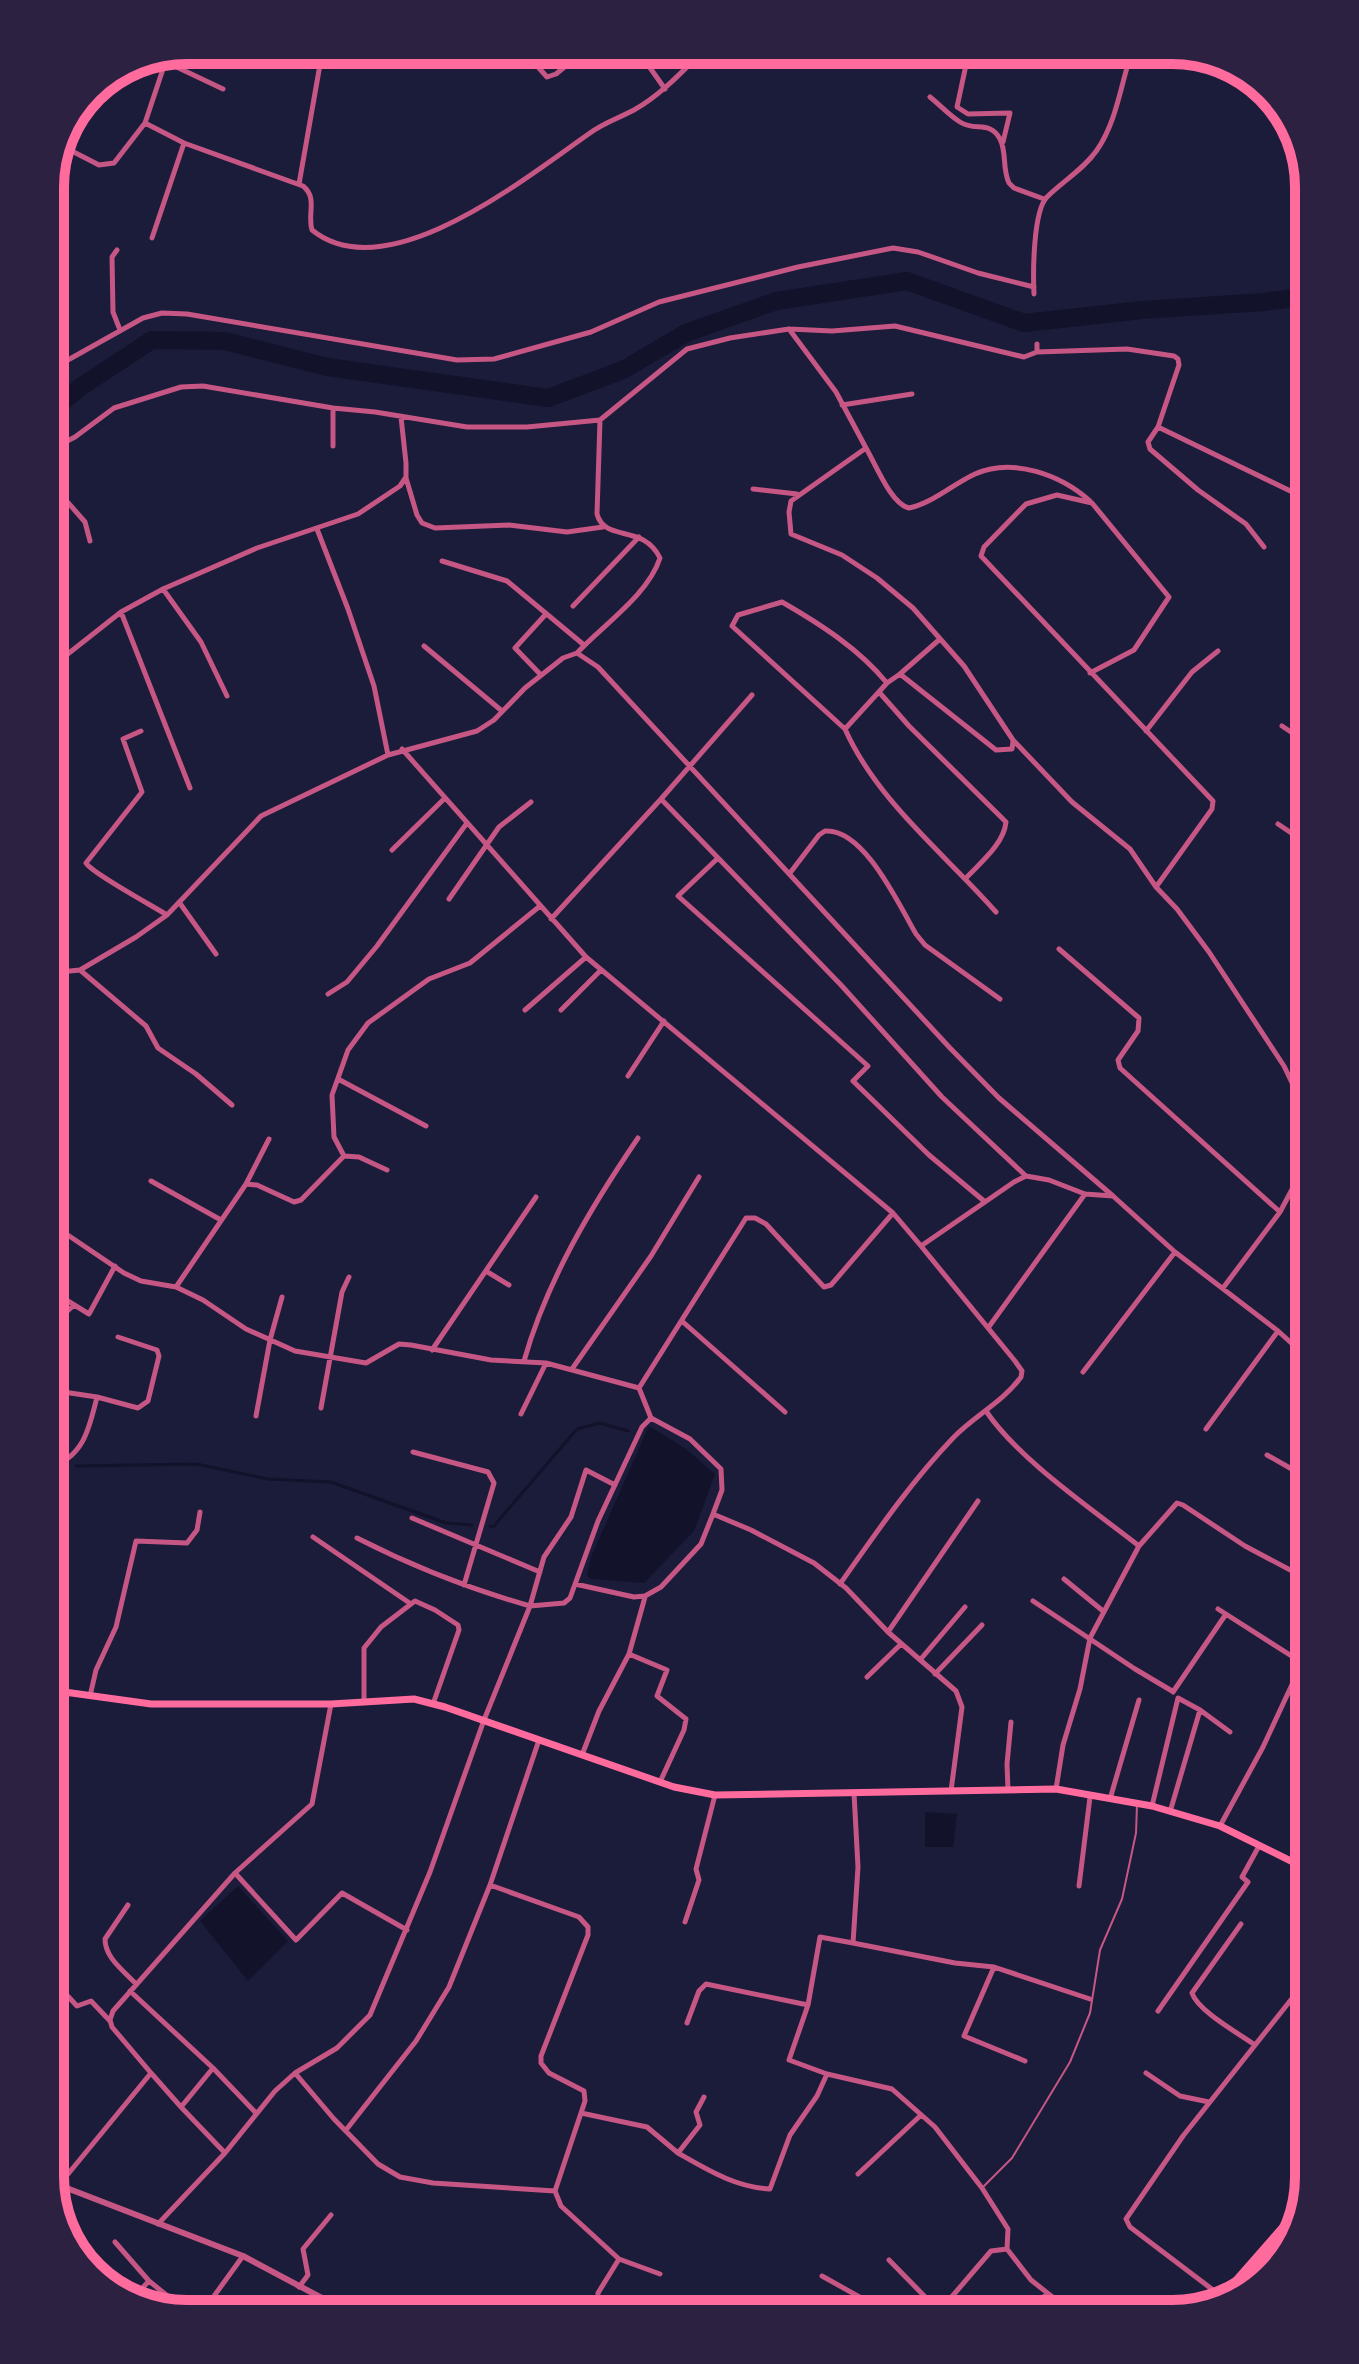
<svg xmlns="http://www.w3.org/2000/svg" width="1359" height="2364" font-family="'Alegreya Sans',sans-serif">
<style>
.water{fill:#12122b}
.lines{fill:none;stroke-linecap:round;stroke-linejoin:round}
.stream{stroke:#12122b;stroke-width:3}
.river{stroke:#12122b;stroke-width:18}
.service{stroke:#c65784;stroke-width:2}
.minor{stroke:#c65784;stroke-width:5}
.tertiary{stroke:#c65784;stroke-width:6}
.secondary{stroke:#ff6b9d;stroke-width:7}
.rim{fill:none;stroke:#ff6b9d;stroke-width:10}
</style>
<rect width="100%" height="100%" fill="#1b1b3a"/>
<path class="water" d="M649,1426L686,1449L715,1474L694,1531L644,1583L590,1579L587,1574L591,1557Z
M925,1812L957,1814L953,1847H925Z
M238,1886L288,1941L248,1981L200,1921Z"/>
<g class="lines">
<path class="stream" d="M76,1466L196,1464L268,1479L331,1482L446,1523L472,1525
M490,1526L493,1527L577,1429L600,1423L628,1431"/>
<path class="river" d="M50,412L82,386L152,340L225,341L327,367L548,398L623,370L686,333L776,301L907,281L1024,323L1142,310L1264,302L1309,296"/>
<path class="service" d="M50,1724L69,1695
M983,2187L1012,2158L1070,2062L1090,2013L1100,1950L1122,1899L1136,1833L1137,1804"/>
<path class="minor" d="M936,53L966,65L957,107L968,114L1010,113L1003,142
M641,55L665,89
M529,57L547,77L556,74L578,56
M166,62L223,89
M930,97C940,105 949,115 960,122C975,132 990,120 1000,139C1007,152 1002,169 1009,183L1014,188L1044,199
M145,123L184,143L303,186C318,198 307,214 312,230C387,291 528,176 590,133C603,123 619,118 634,110C659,96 679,75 699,55
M64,147L99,165L114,163L145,123L166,60
M299,184L321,59
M152,238L184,143
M117,250L112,257L113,312L120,330
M1034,294C1033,273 1033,211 1047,197C1063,181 1084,169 1097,150C1117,121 1121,83 1132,51
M789,329L836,392L866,448L791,501L789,512L791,534L842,555L877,578L913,608L964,666L1013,740L1072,802L1130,849L1156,887L1177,909L1209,952L1284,1066L1306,1112L1309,1124L1305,1165L1280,1212L1223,1288
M1037,352L1127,349L1174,356L1178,359L1179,365L1158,427L1148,442L1150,449L1198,490L1246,524L1264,547
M50,370L143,318L162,313L187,314L457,360L494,359L591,332L659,302L798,267L893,248L918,252L978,273L1034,287
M842,405L912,394
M333,408V446
M1158,427L1309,500
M866,448C876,465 891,504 909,508C933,503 953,484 975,474C1013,457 1061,475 1090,501
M50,450L75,437L114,408L181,387L203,386L333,408L375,412L467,427H527L600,420L687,349L730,338L789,329L832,331L895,326L1024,357L1037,352V344
M406,478L417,515L422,523L435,528L509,525L567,532L603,527
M50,482L85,522L90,541
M753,489L797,494
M317,529L348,609L374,686L388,755
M442,561L507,581L584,645
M1296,586L1309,593
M163,589L201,642L227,696
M573,606L639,537
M121,612L190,788
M424,646L502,711
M577,653C603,625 648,595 660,558C643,523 605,543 597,514L600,420
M50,668L121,612L163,589L257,548L358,514L400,486L406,477V463L401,417
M1090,673L1134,650L1169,597L1092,503L1057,495L1026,504L984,547L981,556L1213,801L1212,809L1156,887
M900,674L940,639
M541,675L515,648L546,614
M887,683L845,729L732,626L738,615L782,602C820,624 858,648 887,683L900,674L996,750L1012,749L1013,741
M879,692L909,726L1006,822C1004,844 980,863 966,878
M1282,726L1309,744
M845,729C877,801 945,854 996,912
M141,731L123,739L142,792L86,863C92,873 151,905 167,915
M1146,731L1192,672L1218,651
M402,749L586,957L893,1213L921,1246L1014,1182L1026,1176L1049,1180L1085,1194L1113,1196L1175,1252L1278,1331L1309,1359
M661,799L841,985L942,1097L1026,1176
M1278,824L1309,845
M392,850L445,798
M718,858L678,896L868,1066L853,1081L929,1155L984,1201
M790,873L819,835L825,831C864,828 899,905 916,934L925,945L1000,999
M449,899L499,827L531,802
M179,902L216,954
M551,919L661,799L752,695
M1059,949L1139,1018L1138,1031L1118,1060L1120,1068L1280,1212
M80,970L146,1026L158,1048L196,1074L232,1105
M50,973L80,970L136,937L167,915L261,816L388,755L477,731L494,720L525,688L563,658L577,653L598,667L950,1048L999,1098L1113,1196
M328,994L347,982L377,946L467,823
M525,1010L586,957
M561,1010L601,970
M628,1076L664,1021
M338,1079L426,1126
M344,1156L334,1137L332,1095L348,1050L368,1023L429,979L470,963L540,906
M151,1181L221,1220
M246,1184L269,1139
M50,1223L124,1273L141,1281L176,1287L203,1300L246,1329L295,1351L366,1363L399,1344L411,1345L491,1360L546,1363L639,1388L651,1418
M50,1244L59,1228
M486,1271L509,1285
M176,1287L246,1184L257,1185L294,1202L301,1200L344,1156L359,1157L387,1170
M50,1290L89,1314L115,1266
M683,1322L785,1412
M50,1327L74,1305
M988,1328L1085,1194
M432,1350L536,1197
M524,1361C547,1280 591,1207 638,1138
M572,1369L651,1256L699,1177
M1083,1372L1175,1252
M639,1388L746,1218H755L766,1224L824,1287L831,1285L893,1213
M50,1390L97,1397L138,1408L148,1401L159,1356L157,1350L118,1337
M321,1408L342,1292L349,1277
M986,1411C1019,1460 1092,1509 1139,1546
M521,1414L546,1363
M256,1416L270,1340L282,1297
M651,1418L690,1439L721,1469L722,1490L713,1514L751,1530L814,1563L846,1588L888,1632L956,1691L962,1707L951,1791
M1206,1429L1278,1331
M413,1452L488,1472L494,1483L464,1585
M1267,1455L1297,1472L1309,1475
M50,1468C84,1456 89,1429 97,1397
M412,1518L540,1572
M313,1537L411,1604L381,1627L364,1648V1702
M357,1538C412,1566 470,1589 530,1606L544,1557L571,1517L586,1470L615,1485
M1064,1579L1103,1611
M575,1584L634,1597L645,1596L661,1587L701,1544L713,1514
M840,1584C876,1533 910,1483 953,1438C974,1416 1003,1402 1021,1377L1022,1371L1015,1361L921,1246
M1033,1601L1135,1669L1172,1691
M411,1604L415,1601L435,1610L458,1625L459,1630L433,1704
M1218,1609L1301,1662
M888,1632L978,1501
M629,1654L645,1597
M920,1660L965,1607
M935,1674L982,1625
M867,1677L901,1644
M1294,1678L1309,1688
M1173,1692L1226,1614
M90,1696L96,1670L116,1627L136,1541L187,1543L197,1530L200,1512
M331,1704L312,1804L235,1873L296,1940L342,1893L407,1930
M539,1740L490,1885L579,1917L588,1927V1935L541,2056V2063L549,2073L584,2091L585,2101L581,2113L647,2127L678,2153L700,2125L696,2112L704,2097
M582,1755L599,1711L629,1654L667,1670L657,1696L686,1719L684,1730L660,1782
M1056,1789L1063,1745L1080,1689L1090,1638L1139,1546L1177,1503L1183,1505L1245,1546L1309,1580
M1008,1790L1007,1764L1011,1722
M854,1793L858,1867L853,1943L955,1963L994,1967L1090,1999
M1110,1799L1139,1700
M1152,1806L1178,1698L1200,1710L1230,1732
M1170,1812L1200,1710
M1220,1826L1263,1747L1309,1648
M1079,1886L1090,1797
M128,1905L105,1939C105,1958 124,1971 136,1984
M685,1922L699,1880L696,1869L715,1795
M1241,1924L1192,1993C1198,2011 1238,2033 1255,2045
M50,1964L64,1992L77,2006L91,2001L110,2021
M994,1967L964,2036L1025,2061
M130,1991L213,2068L256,2113
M1158,2011L1248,1882L1242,1877L1259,1846
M687,2023L699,1991L706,1984L808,2005
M213,2068L181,2107L225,2153
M151,2073L181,2107
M295,2073L334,2119L378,2164L400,2177L433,2183L555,2191
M1146,2073L1180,2096L1209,2102
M827,2074L892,2089L935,2127L982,2188L1008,2229L1007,2249
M581,2113L555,2191L561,2206L619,2259L598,2293L597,2314
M346,2130L416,2041L449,1987L490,1885
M678,2153C708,2170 735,2187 770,2189L790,2135L817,2096L827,2074L789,2060L808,2005L820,1937L853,1943
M858,2174L921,2115
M59,2185L151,2073L112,2027L110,2020L113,2011L235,1873
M158,2224L225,2153L275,2091L295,2073L337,2048L370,2015L430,1872L484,1720L530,1606L564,1603L570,1598L598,1521L642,1427L651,1418
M115,2242L149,2281L190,2314
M1259,2254L1273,2264
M619,2259L660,2274
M889,2260L939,2311
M822,2276L890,2314
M299,2287L308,2275L303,2249L331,2215
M1221,2296L1130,2227L1126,2219L1183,2136L1309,1977
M133,2298L149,2281
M326,2301L329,2314
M201,2314L243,2256
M937,2314L991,2251L1007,2249L1031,2280L1074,2314
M1030,2314L1046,2294"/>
<path class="tertiary" d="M51,2182L243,2256L352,2314"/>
<path class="secondary" d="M50,1690L151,1704H331L414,1699L445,1707L674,1787L715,1795L1056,1789L1152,1806L1220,1826L1309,1870
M1215,2304L1300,2207"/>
</g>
<path d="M0 0H1359V2364H0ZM187 64H1172A123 123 0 0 1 1295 187V2177A123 123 0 0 1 1172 2300H187A123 123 0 0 1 64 2177V187A123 123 0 0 1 187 64Z" fill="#2d2142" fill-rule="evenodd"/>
<path class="rim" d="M187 64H1172A123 123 0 0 1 1295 187V2177A123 123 0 0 1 1172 2300H187A123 123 0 0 1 64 2177V187A123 123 0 0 1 187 64Z"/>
</svg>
